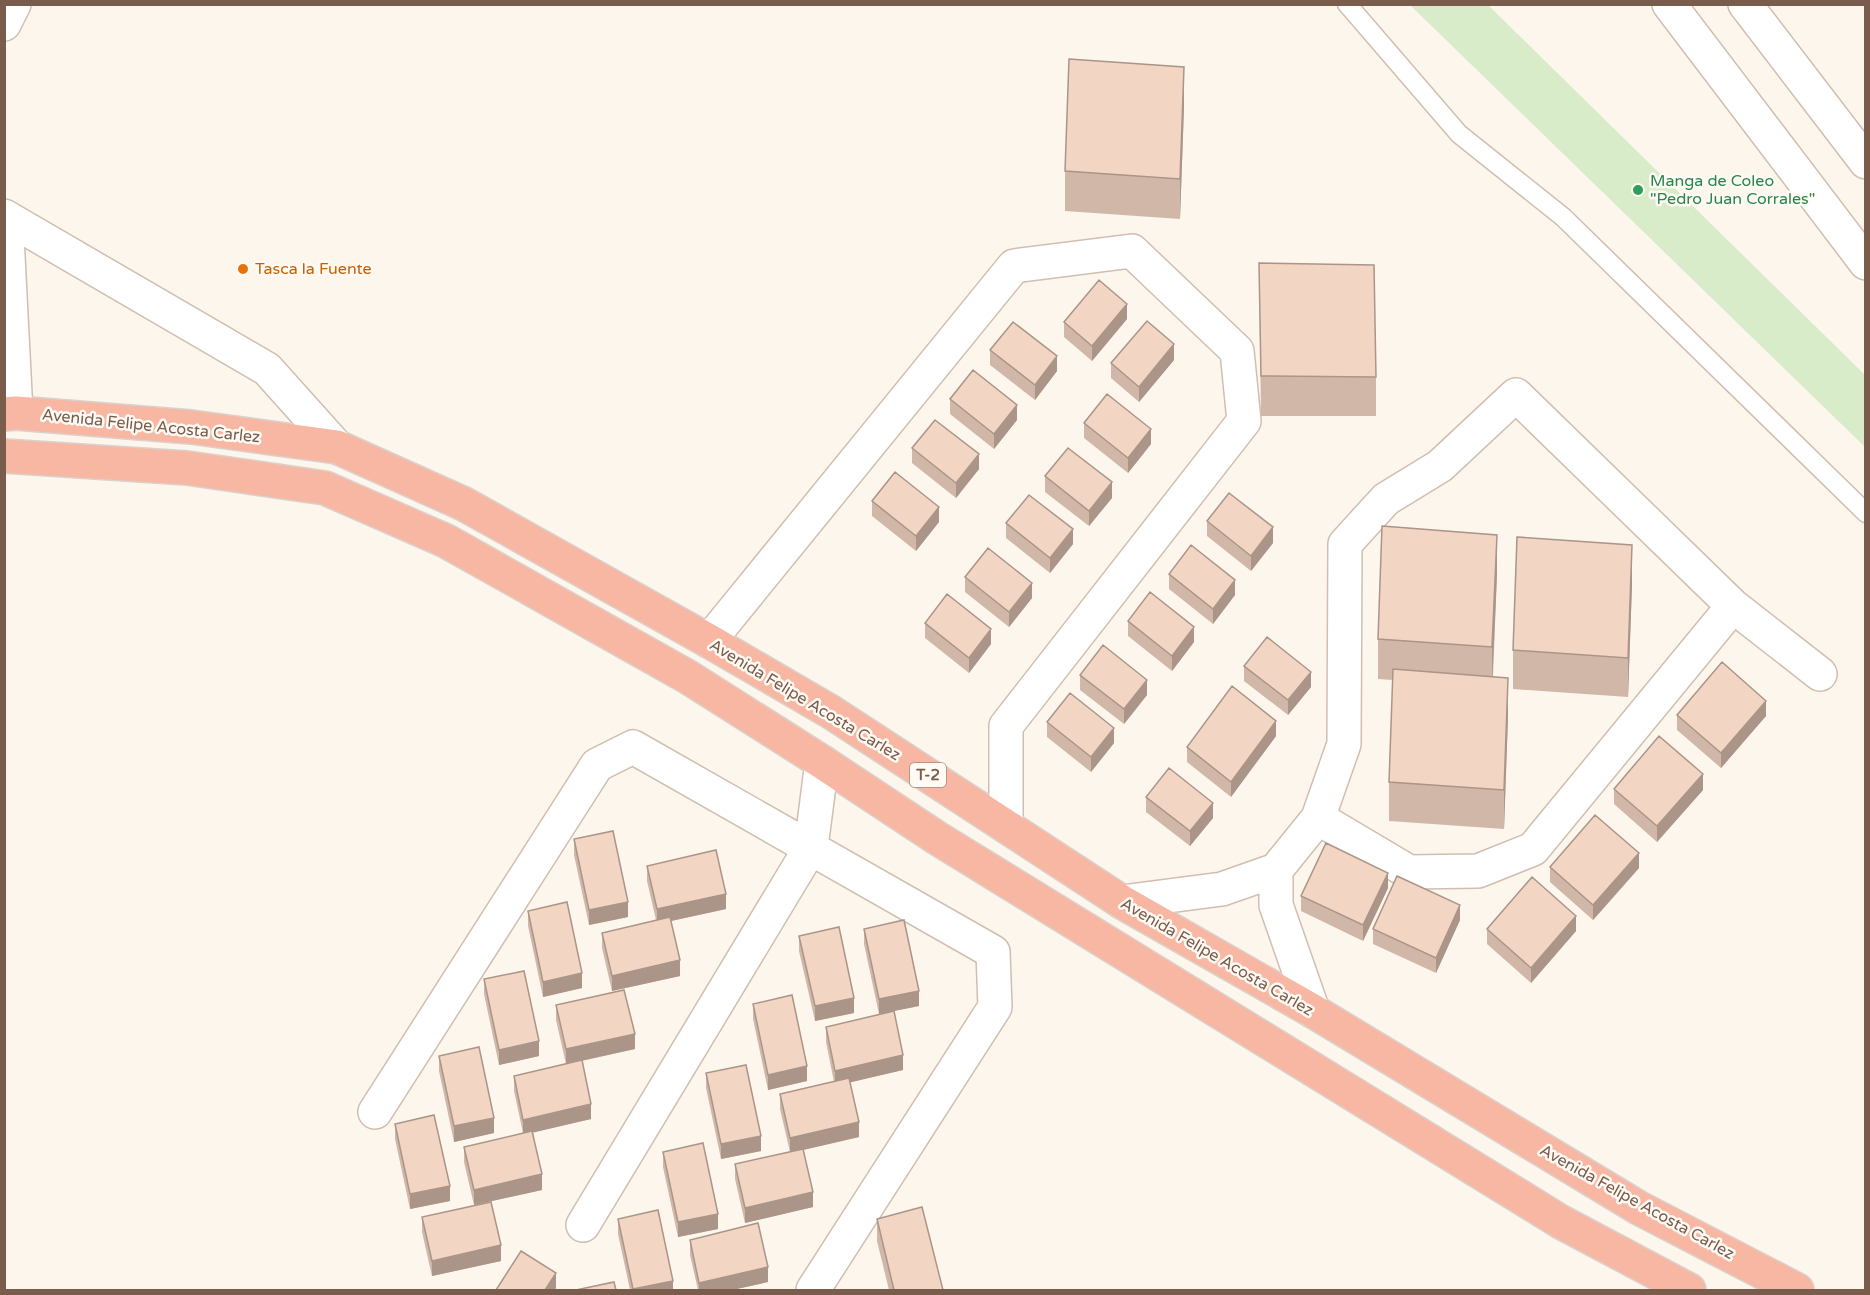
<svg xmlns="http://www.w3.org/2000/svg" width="1870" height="1295" font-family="'Varela Round',sans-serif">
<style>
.green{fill:#d8ecc9}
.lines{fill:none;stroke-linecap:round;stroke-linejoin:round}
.lane-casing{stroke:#d1beb0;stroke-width:21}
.street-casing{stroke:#d1beb0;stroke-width:36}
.highway-casing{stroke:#dad1cd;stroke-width:36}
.lane{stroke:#fff;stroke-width:18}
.street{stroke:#fff;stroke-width:33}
.highway{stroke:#f7b7a3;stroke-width:33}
.wall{fill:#d1b7a8}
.shaded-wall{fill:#aa9588}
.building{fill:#f3d5c3;stroke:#aa9588;stroke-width:1.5}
.leisure-dot{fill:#2e9e5b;stroke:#fffaf3;stroke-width:2}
.food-dot{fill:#e8710a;stroke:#fffaf3;stroke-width:2}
.labels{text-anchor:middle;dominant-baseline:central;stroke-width:5;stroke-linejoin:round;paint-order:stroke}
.shield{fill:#fffaf3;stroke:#a28b7f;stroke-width:1.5}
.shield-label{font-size:15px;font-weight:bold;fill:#7a5c4d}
.leisure-label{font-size:16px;fill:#27864d;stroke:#fffaf3;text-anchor:start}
.food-label{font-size:16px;fill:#c56008;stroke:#fffaf3;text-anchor:start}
.street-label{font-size:16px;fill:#7a5c4d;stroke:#fffaf3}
</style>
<rect width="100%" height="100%" fill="#fdf6ec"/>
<path class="green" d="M1410,5H1488L1865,375V447Z"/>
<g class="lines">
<defs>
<path id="lane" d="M1347,4L1459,134L1563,217L1866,513"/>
<path id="street" d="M1669,4L1866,263
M1745,4L1866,162
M4,24L14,4
M4,216L267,369L337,447
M6,217L16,413
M709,641L1014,266L1132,251L1237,351L1244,421L1006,726V826
M1318,818L1409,872L1478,871L1533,849L1733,606
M1276,870L1318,818L1344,744L1345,544L1386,499L1440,466L1516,395L1733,606L1820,674
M1122,902L1222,889L1276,870V905L1313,1011
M375,1112L597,765L633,747L993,952L995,1007L813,1290
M583,1225L811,847L822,762"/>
<path id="highway" d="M4,414L16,413L191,427L337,447L464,504L709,641L831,712L1122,902L1313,1011L1639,1208L1797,1290
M4,456L187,468L325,488L446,541L688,677L822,762L937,838L1561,1222L1689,1290"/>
</defs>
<use href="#lane" class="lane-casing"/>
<use href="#street" class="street-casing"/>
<use href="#highway" class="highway-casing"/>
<use href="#lane" class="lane"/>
<use href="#street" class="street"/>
<use href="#highway" class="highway"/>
</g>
<path class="wall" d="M1184,107L1180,219L1065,211V171Z
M1259,263L1376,377V416H1261Z
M1127,319L1092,361L1064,337V322Z
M990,350L1057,371L1035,400L990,365Z
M1174,360L1139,402L1111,378V363Z
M950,399L1017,420L994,449L950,414Z
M1084,423L1151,444L1128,473L1084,438Z
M912,448L979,469L956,498L912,463Z
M1045,476L1112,498L1089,526L1045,492Z
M872,501L939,522L916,551L872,516Z
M1207,521L1273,543L1251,571L1207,536Z
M1006,523L1073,544L1050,573L1006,538Z
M1169,574L1235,595L1213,624L1169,589Z
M1497,574L1493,676L1508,717L1504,829L1389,821V782L1393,680L1378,679V639Z
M965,577L1032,598L1009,627L965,592Z
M1632,585L1628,697L1513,689V650Z
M1128,621L1194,642L1172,671L1128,636Z
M925,623L991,644L969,673L925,638Z
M1244,666L1311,687L1288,715L1244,681Z
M1080,675L1147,695L1124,724L1080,690Z
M1677,715L1766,716L1721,768L1677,730Z
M1047,722L1114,743L1091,772L1047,737Z
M1276,736L1231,797L1187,762V747Z
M1614,789L1703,790L1657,842L1614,804Z
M1146,797L1213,818L1190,846L1146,812Z
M574,839L628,917L589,925L574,855Z
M647,866L726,909L671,921L680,976L612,991L602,948V933L656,920L647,881Z
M1550,867L1639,868L1593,920L1550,882Z
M1388,888L1363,941L1301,911V896Z
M528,911L582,988L543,997L528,926Z
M1460,920L1436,973L1373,944V929Z
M864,929L919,1006L879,1014L864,944Z
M1487,929L1576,931L1531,983L1487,944Z
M799,936L854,1013L815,1021L799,951Z
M484,979L539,1056L499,1065L484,994Z
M753,1004L807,1081L768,1090L753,1019Z
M556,1005L635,1049L582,1061L591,1119L533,1132L542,1190L474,1205L464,1162V1147L523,1133L514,1091V1076L566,1064L556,1020Z
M826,1027L903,1070L850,1082L859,1137L803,1150L813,1207L745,1223L735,1179V1164L790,1152L780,1109V1094L834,1082L826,1042Z
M439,1056L494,1133L454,1142L439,1071Z
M706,1073L761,1151L721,1159L706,1088Z
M395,1124L450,1201L410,1209L395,1139Z
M663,1152L718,1229L678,1237L663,1167Z
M422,1217L501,1261L432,1276L422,1232Z
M618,1219L673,1290H630L618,1234Z
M877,1219L943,1290H889L877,1241Z
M690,1240L768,1282L732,1290H698L690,1255Z"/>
<path class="shaded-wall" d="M1184,67V107L1180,219V179Z
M1127,304V319L1092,361V346Z
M1174,344V360L1139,402V387Z
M1057,356V371L1035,400V385Z
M1017,405V420L994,449V434Z
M1151,429V444L1128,473V458Z
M979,454V469L956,498V483Z
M1112,482V498L1089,526V511Z
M939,507V522L916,551V536Z
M1273,527V543L1251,571V556Z
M1073,529V544L1050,573V558Z
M1497,535V574L1492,687V647Z
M1632,545V585L1628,697V658Z
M1235,580V595L1213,624V609Z
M1032,583V598L1009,627V612Z
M1194,627V642L1172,671V656Z
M991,629V644L969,673V658Z
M1311,672V687L1288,715V700Z
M1508,678V717L1504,829V790Z
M1147,680V695L1124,724V709Z
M1766,701V716L1721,768V753Z
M1276,721V736L1231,797V782Z
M1114,728V743L1091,772V757Z
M1703,774V790L1657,842V826Z
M1213,803V818L1190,846V831Z
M1639,853V868L1593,920V905Z
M1388,873V888L1363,941V925Z
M726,894V909L657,924V909Z
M628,902V917L589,925V910Z
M1460,905V920L1436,973V958Z
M1576,916V931L1531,983V968Z
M680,960V976L612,991V976Z
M582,973V988L543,997V982Z
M919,991V1006L879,1014V999Z
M854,998V1013L815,1021V1006Z
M635,1034V1049L566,1064V1049Z
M539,1041V1056L499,1065V1050Z
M903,1055V1070L835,1086V1071Z
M807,1066V1081L768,1090V1075Z
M591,1104V1119L523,1135V1120Z
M494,1118V1133L454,1142V1126Z
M859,1122V1137L790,1153V1138Z
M761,1136V1151L721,1159V1144Z
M542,1174V1190L474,1205V1190Z
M450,1186V1201L410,1209V1194Z
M813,1192V1207L745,1223V1208Z
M718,1214V1229L678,1237V1222Z
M501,1245V1261L432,1276V1261Z
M768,1267V1282L732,1290H699V1283Z
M556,1273V1288L555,1290H545Z
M673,1281V1290H633V1289Z"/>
<path class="building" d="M1069,59L1184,67L1180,179L1065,171Z
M1259,263L1374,265L1376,377L1261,376Z
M1099,280L1127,304L1092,346L1064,322Z
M1147,321L1174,344L1139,387L1111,363Z
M1013,322L1057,356L1035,385L990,350Z
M973,370L1017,405L994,434L950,399Z
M1107,394L1151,429L1128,458L1084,423Z
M935,420L979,454L956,483L912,448Z
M1068,448L1112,482L1089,511L1045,476Z
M895,472L939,507L916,536L872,501Z
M1229,493L1273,527L1251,556L1207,521Z
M1029,495L1073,529L1050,558L1006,523Z
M1382,526L1497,535L1492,647L1378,639Z
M1517,537L1632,545L1628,658L1513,650Z
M1191,545L1235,580L1213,609L1169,574Z
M988,548L1032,583L1009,612L965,577Z
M1150,592L1194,627L1172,656L1128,621Z
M947,594L991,629L969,658L925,623Z
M1267,637L1311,672L1288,700L1244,666Z
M1103,645L1147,680L1124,709L1080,675Z
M1722,662L1766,701L1721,753L1677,715Z
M1393,669L1508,678L1504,790L1389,782Z
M1232,686L1276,721L1231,782L1187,747Z
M1070,693L1114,728L1091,757L1047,722Z
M1659,736L1703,774L1657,826L1614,789Z
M1169,768L1213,803L1190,831L1146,797Z
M1595,815L1639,853L1593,905L1550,867Z
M613,831L628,902L589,910L574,839Z
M1326,843L1388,873L1363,925L1301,896Z
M716,850L726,894L657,909L647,866Z
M1397,876L1460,905L1436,958L1373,929Z
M1532,877L1576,916L1531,968L1487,929Z
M567,902L582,973L543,982L528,911Z
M670,917L680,960L612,976L602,933Z
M904,920L919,991L879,999L864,929Z
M839,927L854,998L815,1006L799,936Z
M524,971L539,1041L499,1050L484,979Z
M624,990L635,1034L566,1049L556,1005Z
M792,995L807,1066L768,1075L753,1004Z
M894,1011L903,1055L835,1071L826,1027Z
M479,1047L494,1118L454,1126L439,1056Z
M582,1060L591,1104L523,1120L514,1076Z
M746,1065L761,1136L721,1144L706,1073Z
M849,1078L859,1122L790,1138L780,1094Z
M434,1115L450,1186L410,1194L395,1124Z
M532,1131L542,1174L474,1190L464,1147Z
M703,1143L718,1214L678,1222L663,1152Z
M803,1149L813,1192L745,1208L735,1164Z
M491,1202L501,1245L432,1261L422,1217Z
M922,1207L943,1290H894L877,1219Z
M658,1210L673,1281L633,1289L618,1219Z
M758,1223L768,1267L699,1283L690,1240Z
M521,1251L556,1273L545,1290H496Z
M614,1282L616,1290H576Z"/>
<circle class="leisure-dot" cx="1638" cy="190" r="6"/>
<circle class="food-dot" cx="243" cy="269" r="6"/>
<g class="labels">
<rect class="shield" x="910" y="763" width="36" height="24" rx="4.5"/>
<g class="shield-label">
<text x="928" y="775">T-2</text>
</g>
<g class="leisure-label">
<text x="1650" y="181">Manga de Coleo<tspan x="1650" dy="18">"Pedro Juan Corrales"</tspan></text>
</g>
<g class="food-label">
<text x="255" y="269">Tasca la Fuente</text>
</g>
<g class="street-label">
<text transform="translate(151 426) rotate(6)">Avenida Felipe Acosta Carlez</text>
<text transform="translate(805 700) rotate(31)">Avenida Felipe Acosta Carlez</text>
<text transform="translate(1217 957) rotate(30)">Avenida Felipe Acosta Carlez</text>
<text transform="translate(1637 1202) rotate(29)">Avenida Felipe Acosta Carlez</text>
</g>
</g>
<rect width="1870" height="1295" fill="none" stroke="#7a5c4d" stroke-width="12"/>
</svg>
